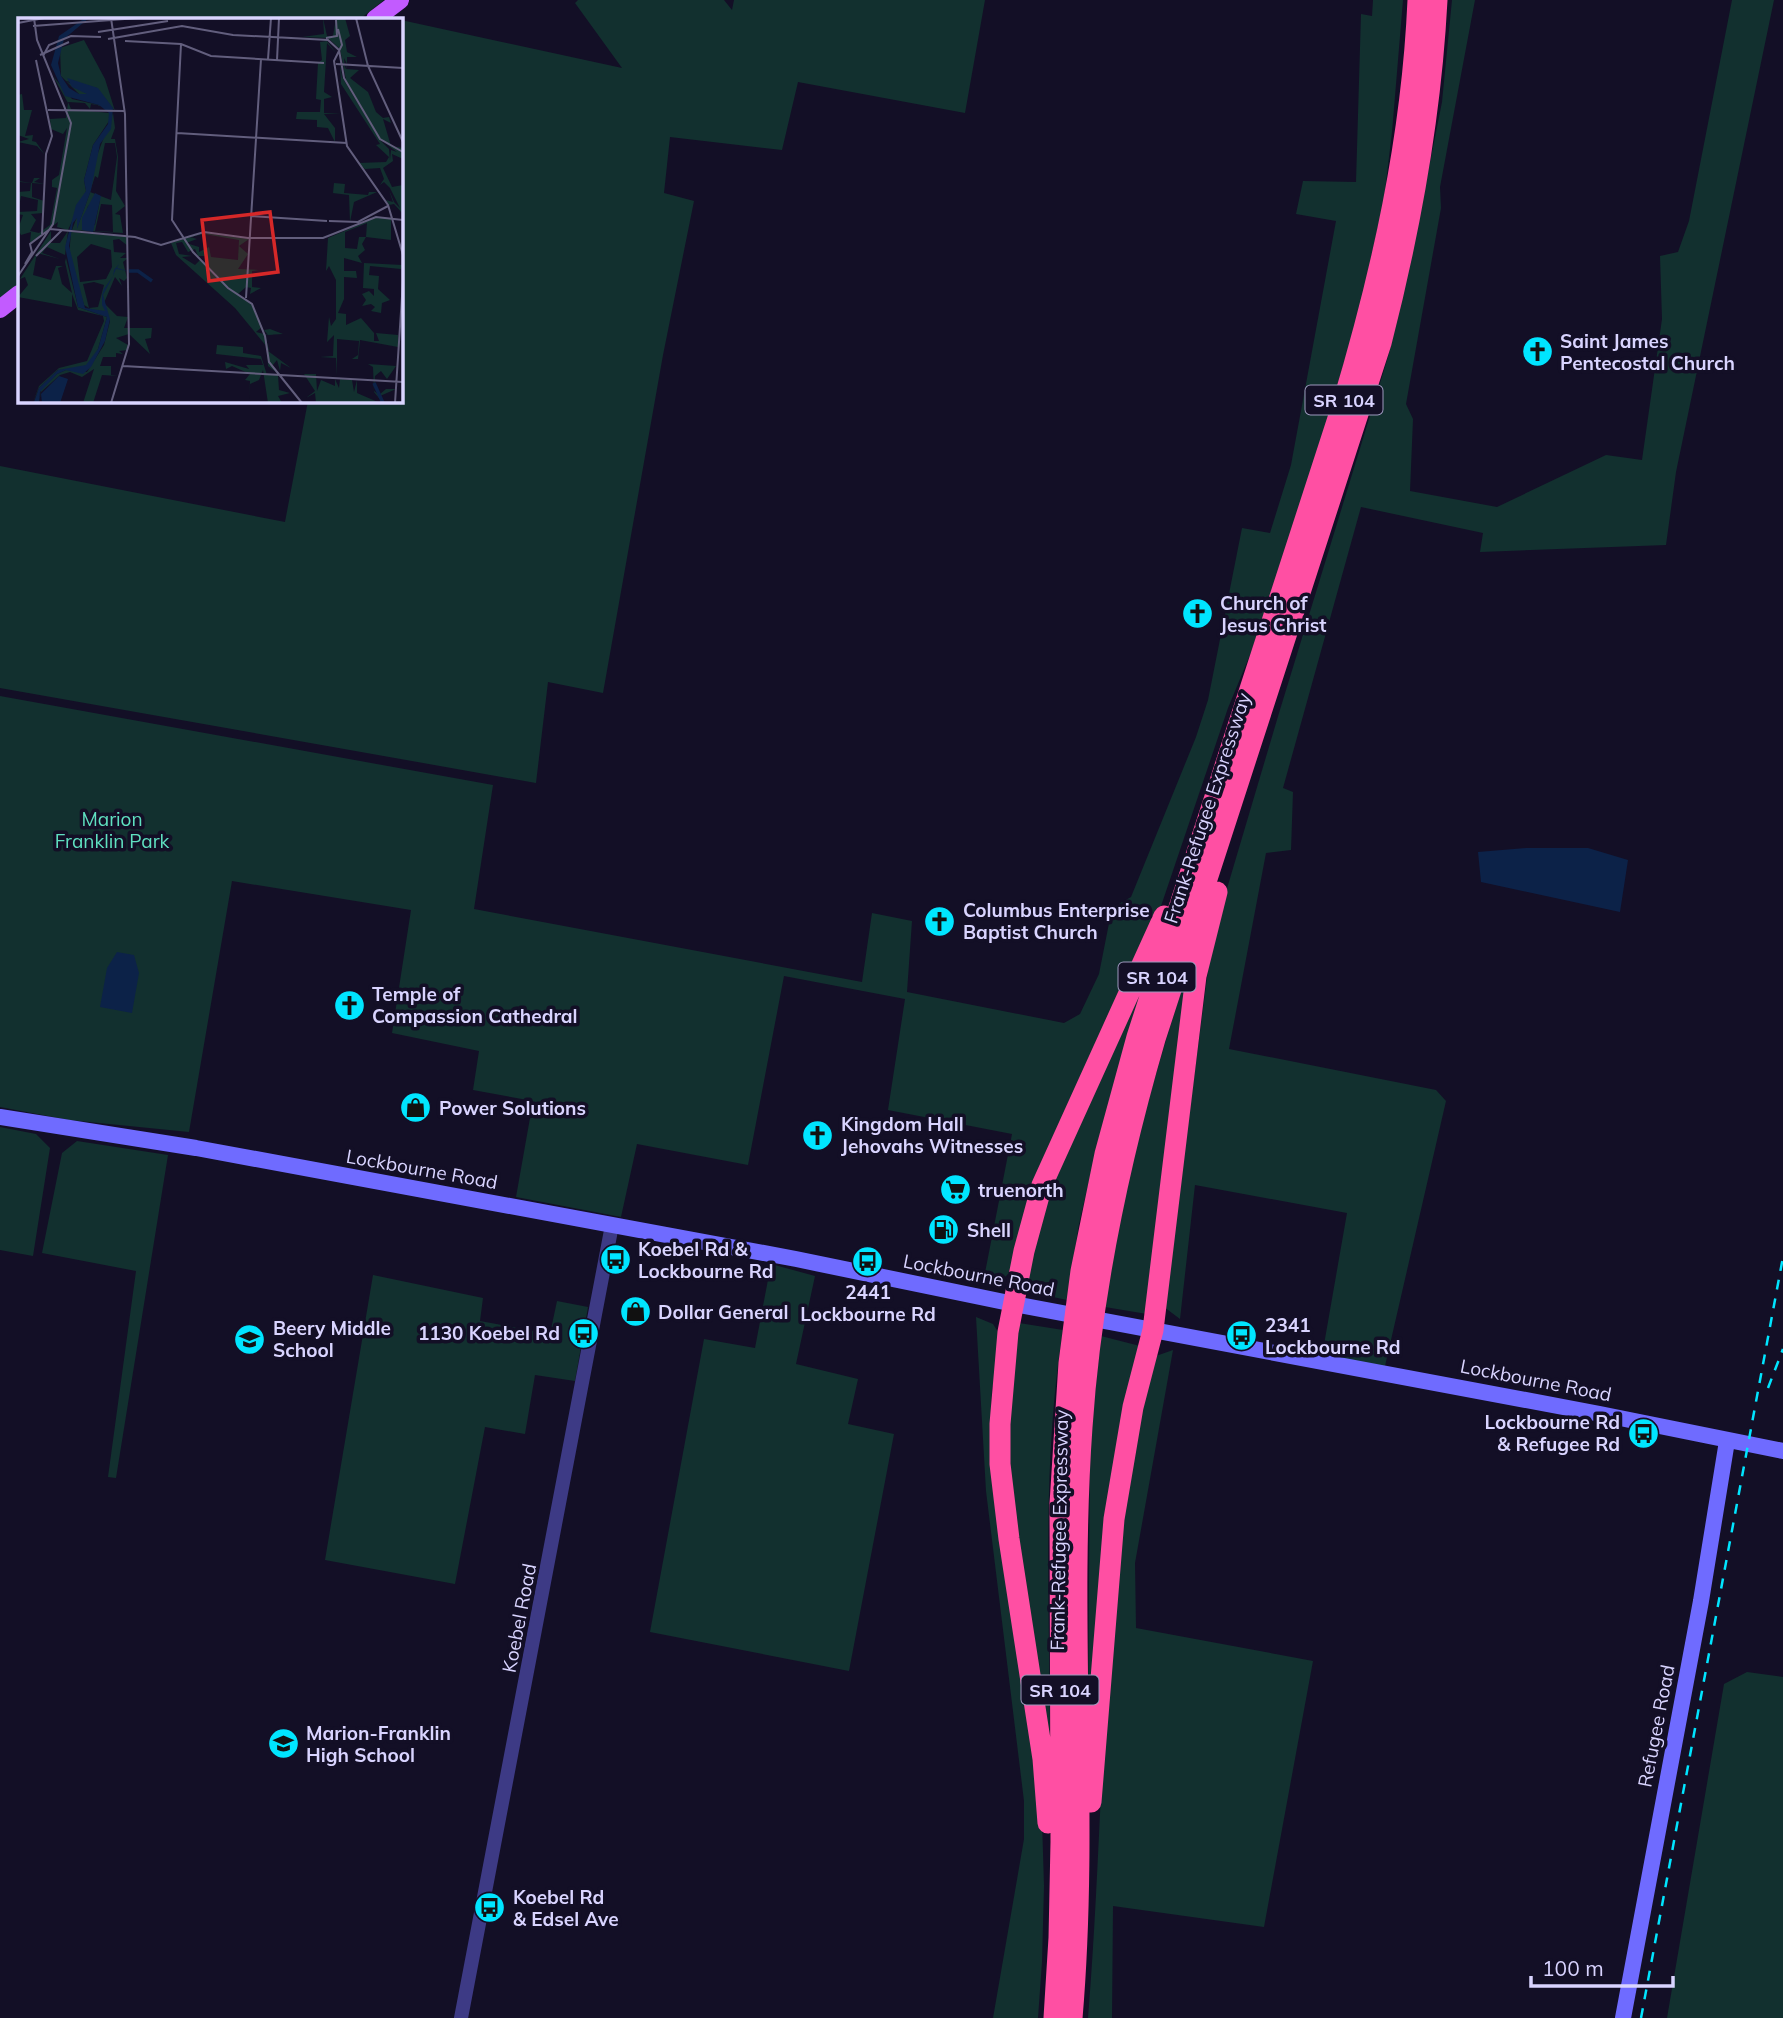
<svg xmlns="http://www.w3.org/2000/svg" width="1783" height="2018" font-family="Mulish,sans-serif">
<style>
.green{fill:#12302f}
.water{fill:#0c2248}
.lines{fill:none;stroke-linecap:round;stroke-linejoin:round}
.tertiary{stroke:#3d3a85;stroke-width:14}
.secondary{stroke:#6f6bff;stroke-width:16}
.primary{stroke:#c25bff;stroke-width:18}
.motorway{stroke:#ff4fa3;stroke-width:21}
.rail{stroke:#00e5ff;stroke-width:2.5;stroke-dasharray:10 9;stroke-linecap:butt}
.labels{text-anchor:middle;dominant-baseline:central;stroke-width:7;stroke-linejoin:round;paint-order:stroke}
.shield{fill:#130f26;stroke:#9e99be;stroke-width:2}
.shield-label{font-size:18px;font-weight:bold;fill:#d9d4ff}
.poi-label{font-size:19px;font-weight:bold;fill:#d9d4ff;stroke:#130f26;text-anchor:start}
.street-label{font-size:19px;fill:#d9d4ff;stroke:#130f26}
.park-label{font-size:19px;fill:#5fe0c0;stroke:#130f26}
.inset-river{fill:none;stroke:#0c2248;stroke-width:3.5}
.inset-road{fill:none;stroke:#625e7d;stroke-width:2}
.view{fill:#d62828;fill-opacity:0.15;stroke:#d62828;stroke-width:3.5}
.inset-edge{fill:none;stroke:#d9d4ff;stroke-width:3.5}
</style>
<rect width="100%" height="100%" fill="#130f26"/>
<path class="green" d="M0,0H384L360,19H19V286L0,301Z
M578,0H724L732,10L734,0H985L965,113L798,82L782,150L670,137L664,193L694,201L663,355L603,693L548,682L536,783L0,688V466L285,522L308,401H401V20L622,68L575,3Z
M1373,0H1403L1392,132L1384,199L1360,308L1321,442L1252,650L1228,708L1159,912L1011,1271L1004,1278L983,1283L1012,1134L888,1110L905,999L784,976L748,1165L637,1144L621,1217L516,1197L533,1101L473,1090L479,1051L392,1033L411,910L232,881L189,1132L69,1120L0,1107V696L493,785L474,909L862,982L872,913L912,921L907,992L1064,1023L1080,1014L1099,974L1112,908L1131,897L1196,737L1208,700L1242,528L1270,533L1291,465L1336,221L1296,214L1303,181L1356,182L1361,14L1372,16Z
M1452,0H1475L1440,187L1441,208L1406,404L1413,419L1410,491L1497,507L1606,455L1642,460L1662,319L1660,256L1678,252L1689,221L1732,0H1774L1676,472L1666,545L1480,552L1483,533L1361,507L1283,788L1293,792L1291,850L1266,853L1229,1049L1436,1090L1446,1101L1385,1366L1322,1356L1347,1213L1195,1185L1180,1319L1164,1307L1210,955L1223,902L1279,713L1388,357L1409,268L1442,102Z
M1198,939L1147,1314L1105,1307C1122,1178 1158,1062 1198,939Z
M1142,988L1099,1138L1079,1224L1067,1300L1025,1291L1045,1195Z
M0,1127L36,1134L50,1148L33,1256L0,1250Z
M77,1141L168,1155L116,1478L108,1477L136,1271L42,1253L62,1153Z
M771,1264L815,1276L796,1364L858,1379L848,1424L894,1434L849,1671L650,1632L704,1339L755,1348Z
M373,1275L483,1298L480,1321L550,1334L557,1301L588,1307L575,1381L535,1375L525,1434L485,1427L455,1584L325,1560Z
M976,1317L993,1324L1000,1335L1002,1344L992,1389L991,1414L1041,1787L1044,1886L1042,1962L1038,2018H993L1024,1839V1801L986,1491Z
M1019,1323L1063,1330C1041,1465 1050,1613 1050,1750H1048L1006,1444Z
M1101,1336L1140,1346L1088,1719L1090,1443Z
M1173,1350L1135,1563L1136,1628L1313,1661L1264,1927L1113,1906L1112,2018H1088C1100,1872 1101,1725 1115,1579C1122,1504 1137,1428 1156,1356Z
M1747,1672L1783,1677V2018H1667L1724,1684Z"/>
<path class="water" d="M1526,848H1588L1628,860L1620,912L1481,882L1478,852Z
M117,952L134,955L139,973L132,1013L100,1007L107,968Z"/>
<g class="lines">
<path class="tertiary" d="M461,2018L612,1225"/>
<path class="secondary" d="M0,1117L196,1148L796,1259L1014,1304L1600,1414L1783,1451
M1623,2018L1701,1601L1727,1441"/>
<path class="primary" d="M375,19L400,0
M0,309L19,294"/>
<path class="motorway" d="M1091,1802L1114,1519L1133,1407L1153,1330L1196,976L1217,892
M1048,1823L1043,1759L1009,1539L1000,1464V1424L1008,1332L1024,1251L1042,1185L1164,916
M1054,2018L1059,1938L1061,1842L1060,1504L1069,1363L1081,1271L1105,1154L1137,1037L1342,406C1382,273 1412,139 1418,0
M1072,2018C1089,1821 1068,1624 1082,1427C1091,1295 1118,1166 1155,1039L1381,343C1410,231 1431,116 1437,0"/>
<path class="rail" d="M1768,1388L1783,1349
M1641,2018L1783,1257"/>
</g>
<defs>
<symbol id="church-disc" viewBox="-11 -11 22 22"><circle r="9.5" fill="#00e5ff" stroke="#130f26"/><path d="M-1.2-6h2.4v3.5h3.3v2.4h-3.3V6h-2.4V-.1h-3.3v-2.4h3.3Z" fill="#111"/></symbol>
<symbol id="shop-disc" viewBox="-11 -11 22 22"><circle r="9.5" fill="#00e5ff" stroke="#130f26"/><path d="M-5-2.5h2.3a2.7 3.5 0 0 1 5.4 0H5L5.5 6h-11ZM-1.5-2.5h3a1.5 2.3 0 0 0-3 0Z" fill="#111"/></symbol>
<symbol id="supermarket-disc" viewBox="-11 -11 22 22"><circle r="9.5" fill="#00e5ff" stroke="#130f26"/><path d="M-6-5.5h2.5l.6 2H6L4.5 2H-2.5L-4.4-4H-6ZM-1.5 3.2a1.3 1.3 0 1 0 .1 0ZM3 3.2a1.3 1.3 0 1 0 .1 0Z" fill="#111"/></symbol>
<symbol id="fuel-disc" viewBox="-11 -11 22 22"><circle r="9.5" fill="#00e5ff" stroke="#130f26"/><path d="M-5.5-6h7V0h2V4h1.3V-2.5L3-4.5l.8-.8L6-3V5H2.5V1h-1V6h-7ZM-4.2-4.7v3.2H.2V-4.7Z" fill="#111"/></symbol>
<symbol id="bus-disc" viewBox="-11 -11 22 22"><circle r="9.5" fill="#00e5ff" stroke="#130f26"/><path d="M-5-6H5V4H4V6H2V4H-2V6H-4V4H-5ZM-3.5-4V0h7V-4ZM-3.5 1.2v1.5H-2V1.2ZM2 1.2v1.5H3.5V1.2Z" fill="#111"/></symbol>
<symbol id="school-disc" viewBox="-11 -11 22 22"><circle r="9.5" fill="#00e5ff" stroke="#130f26"/><path d="M0-5L7-2L0 1L-7-2ZM-4 1L0 2.5L4 1V4Q0 6-4 4Z" fill="#111"/></symbol>
</defs>
<g fill-rule="evenodd">
<use href="#church-disc" x="1520" y="334" width="35" height="35"/>
<use href="#church-disc" x="1180" y="596" width="35" height="35"/>
<use href="#church-disc" x="922" y="904" width="35" height="35"/>
<use href="#church-disc" x="332" y="988" width="35" height="35"/>
<use href="#shop-disc" x="398" y="1090" width="35" height="35"/>
<use href="#church-disc" x="800" y="1118" width="35" height="35"/>
<use href="#supermarket-disc" x="938" y="1172" width="35" height="35"/>
<use href="#fuel-disc" x="926" y="1212" width="35" height="35"/>
<use href="#bus-disc" x="598" y="1242" width="35" height="35"/>
<use href="#bus-disc" x="850" y="1244" width="35" height="35"/>
<use href="#shop-disc" x="618" y="1294" width="35" height="35"/>
<use href="#bus-disc" x="566" y="1316" width="35" height="35"/>
<use href="#bus-disc" x="1224" y="1318" width="35" height="35"/>
<use href="#school-disc" x="232" y="1322" width="35" height="35"/>
<use href="#bus-disc" x="1626" y="1416" width="35" height="35"/>
<use href="#school-disc" x="266" y="1726" width="35" height="35"/>
<use href="#bus-disc" x="472" y="1890" width="35" height="35"/>
</g>
<g class="labels">
<g class="shield">
<rect x="1305.5" y="385.5" width="77" height="29" rx="5"/>
<rect x="1118.5" y="962.5" width="77" height="29" rx="5"/>
<rect x="1021.5" y="1675.5" width="77" height="29" rx="5"/>
</g>
<g class="shield-label">
<text x="1344" y="400">SR 104</text>
<text x="1157" y="977">SR 104</text>
<text x="1060" y="1690">SR 104</text>
</g>
<g class="poi-label">
<text x="1560" y="341">Saint James<tspan x="1560" dy="22">Pentecostal Church</tspan></text>
<text x="1220" y="603">Church of<tspan x="1220" dy="22">Jesus Christ</tspan></text>
<text x="963" y="910">Columbus Enterprise<tspan x="963" dy="22">Baptist Church</tspan></text>
<text x="372" y="994">Temple of<tspan x="372" dy="22">Compassion Cathedral</tspan></text>
<text x="439" y="1108">Power Solutions</text>
<text x="841" y="1124">Kingdom Hall<tspan x="841" dy="22">Jehovahs Witnesses</tspan></text>
<text x="978" y="1190">truenorth</text>
<text x="967" y="1230">Shell</text>
<text x="638" y="1249">Koebel Rd &amp;<tspan x="638" dy="22">Lockbourne Rd</tspan></text>
<text x="868" y="1292" text-anchor="middle">2441<tspan x="868" dy="22">Lockbourne Rd</tspan></text>
<text x="658" y="1312">Dollar General</text>
<text x="1265" y="1325">2341<tspan x="1265" dy="22">Lockbourne Rd</tspan></text>
<text x="273" y="1328">Beery Middle<tspan x="273" dy="22">School</tspan></text>
<text x="560" y="1333" text-anchor="end">1130 Koebel Rd</text>
<text x="1620" y="1422" text-anchor="end">Lockbourne Rd<tspan x="1620" dy="22">&amp; Refugee Rd</tspan></text>
<text x="306" y="1733">Marion-Franklin<tspan x="306" dy="22">High School</tspan></text>
<text x="513" y="1897">Koebel Rd<tspan x="513" dy="22">&amp; Edsel Ave</tspan></text>
</g>
<g class="street-label">
<text transform="translate(1207 808) rotate(-72)">Frank-Refugee Expressway</text>
<text transform="translate(422 1169) rotate(10)">Lockbourne Road</text>
<text transform="translate(979 1275) rotate(11)">Lockbourne Road</text>
<text transform="translate(1536 1380) rotate(11)">Lockbourne Road</text>
<text transform="translate(1059 1530) rotate(-89)">Frank-Refugee Expressway</text>
<text transform="translate(519 1618) rotate(-79)">Koebel Road</text>
<text transform="translate(1656 1726) rotate(-79)">Refugee Road</text>
</g>
<g class="park-label">
<text x="112" y="819">Marion<tspan x="112" dy="22">Franklin Park</tspan></text>
</g>
</g>
<g transform="translate(18 18)">
<rect width="385" height="385" fill="#130f26"/>
<path d="M305,0L309,18H315L318,0H327L332,18L327,22L329,34L339,39H329V46L326,40L327,51L329,47L328,51L341,52L332,60L350,74L358,94L365,100L371,99L373,105L365,101L373,128L385,130V141L374,136L375,143L365,150L374,169L385,167V196L376,186L371,187L368,182L375,184L371,172L376,184L382,190L372,170L366,164L362,167L366,161L362,150L347,151L340,145L368,144L371,139L358,127L362,126L323,66L322,46L324,59L362,122L371,131L372,142L373,132L379,134L363,122L328,62L322,31L310,20L284,19L306,16ZM66,22L87,61L97,93L79,70L48,63L70,76H61L43,58L42,30ZM309,23L318,35L309,25L306,74L314,79L306,81V95L323,96H306L317,110V124L310,110L299,109V102L278,101L279,94H302L303,82L298,81L300,45L304,42L302,24ZM35,58L54,81L85,88L73,86L72,91L67,85L50,84L53,91L91,95V103L75,127L66,162L68,173L50,212L39,209L40,204L12,225L13,214L3,217L0,211L5,197L0,196V174L12,173L13,165L2,164L0,163L14,165L16,160H22L16,164L27,166L14,165V179L26,183L25,195L13,196L18,202L12,213L21,215L32,207L39,170L34,169V162L41,157L49,110L45,116L33,111L32,101L48,100L50,85ZM3,178L20,182L19,193L0,194ZM4,76L6,92H14L7,118L15,117L14,123L18,124L27,137L19,128L0,124L11,121L0,117V77ZM95,95L97,110L93,121H97L100,139L98,173L107,188L97,196L102,197L105,215L54,212L59,199V210L73,172L74,151ZM87,125H97L99,139L93,182L72,174L77,158L80,160ZM82,182L77,207L64,210L70,188ZM83,186L94,187L95,214L77,213ZM316,165L327,166L326,175L350,177L351,174H359L336,184L332,204L331,177L315,175ZM357,200H373V222L348,219L344,226L347,232L340,238L344,245L326,240V253H338L339,260L326,259V281L320,295L328,296V307L343,300L356,315V323H361L358,315L380,317V329L342,322L340,341H334L340,337L341,323L319,321V358L318,340L302,339L315,338L316,317L309,324L311,299L313,308L318,301V262L311,248L308,253L310,220ZM349,205L348,219H341L339,231L327,230V214ZM33,213V225H42L50,213L47,237L29,229L24,235L42,241L19,235L15,257L33,262L38,248H45L40,250L44,266L54,275L47,244L48,240L60,289L89,299L80,331L69,351L40,352L21,370L15,385L21,368L41,350L69,343L86,303L85,298L60,292L54,276V289L0,279L10,267L7,259L2,261ZM53,214L110,219V228L101,221L95,222L96,234L108,235L102,240H110L105,244L109,260L106,263L101,260L104,268L97,259L86,285L99,298L110,299L106,310H134L133,320L127,321L132,336L111,316L98,320L110,327V332L101,333L105,336L98,335V339H85L82,348H93V357L100,358L84,357L75,385H65L76,351L64,359L52,354L42,357L23,374L21,385L23,372L39,356L48,352L69,354L86,327L92,303L89,294L79,295L66,287L51,239ZM73,226L93,232L94,249L88,261L62,264L59,239ZM76,264L86,267L80,289L71,290L65,266ZM185,215L231,221L221,228L230,236L220,251L241,252L234,253V269L243,270L232,276L233,270L228,269L220,276L235,288L244,309L238,314L250,317L246,312L252,311L265,316L247,317L251,332L250,333L273,350L263,345L262,353L259,342L254,348L262,357L250,348L249,329L217,290L158,237L153,225ZM186,216L221,222L220,242L193,239L191,229L181,234V229L168,225L179,221L172,219ZM164,224L170,234L177,231L180,238H188L190,249L182,242L177,247L164,239L174,238L161,236L158,225ZM346,245L384,247L383,251L352,248L351,257L361,258L360,271L372,282L364,285L363,295L353,293L357,289L353,286L344,288L348,282L344,276L351,273L356,278V271L345,270ZM199,327L225,329V335L243,338L249,357H260L261,372L272,375L260,378L264,385H250L245,352L241,362L232,366L231,381L232,363L227,362L232,356L214,348L208,351L207,344L231,351L228,347H245L243,341L198,336ZM350,346L378,348L369,361L363,353L357,358L356,373L361,377L368,371H378L362,378L365,385L356,374L355,349ZM286,356H298L299,373L303,362L317,368V361L321,370L322,361L334,362L336,374L339,362V375L362,385H298L297,375L288,380L297,373Z" fill="#12302f" fill-rule="evenodd"/>
<path d="M67,0H71L46,21L40,45L43,58L51,70L61,76H69L54,69L49,60L80,70L95,90L93,111L82,126L73,172L59,211V200L55,205L51,228L67,290L87,293L84,287V277L86,271L95,258L96,252L101,246L99,250L110,253L98,251L95,258L85,277L92,301L87,323L73,349L65,356L48,352L39,356L22,374L21,385L16,384L21,370L40,352L68,347L80,331L89,299L60,289L47,229L58,187L68,173L66,162L75,127L90,106L91,95L81,87L47,78L33,47L41,18ZM77,175L83,178L75,214L64,212V200ZM41,358L50,361L42,385H24L23,376Z" fill="#0c2248"/>
<path class="inset-river" d="M111,253H120L134,263M356,365L365,385"/>
<path class="inset-road" d="M93,0L107,96L111,326L93,385M338,0L350,48L385,124M0,5L26,0M15,8L120,0M320,11L324,27L316,43L329,128L370,187L385,237M80,14L150,3M308,20L319,18L318,2M90,21L164,8L215,17L310,22L321,32L326,60L362,121L385,134M107,23L163,26L193,38L306,45M163,26L154,202L175,234L210,270L234,286L247,318L251,344L284,385M22,37L51,24M25,38L31,27L53,18L83,19M250,41L253,0M18,42L34,118L28,136L24,216M259,42L261,0M318,46L385,50M30,92L107,93M159,115L329,125M233,198L309,203M311,203L340,204L370,188M18,238L44,212M7,246L14,234L12,226L32,211L117,219L143,227L186,214L230,220H305L358,199L385,202M0,258L35,206L53,105L19,22L16,0M228,280L243,41M105,348L385,364M377,385L385,263"/>
<path class="view" d="M252,194L260,254L191,263L184,202Z"/>
<rect width="385" height="385" class="inset-edge"/>
</g>
<path d="M1531 1976v10h142v-10" fill="none" stroke="#d9d4ff" stroke-width="3.5"/>
<text x="1542" y="1976" font-size="21" fill="#d9d4ff" stroke="#130f26" stroke-width="5" paint-order="stroke">100 m</text>
</svg>
